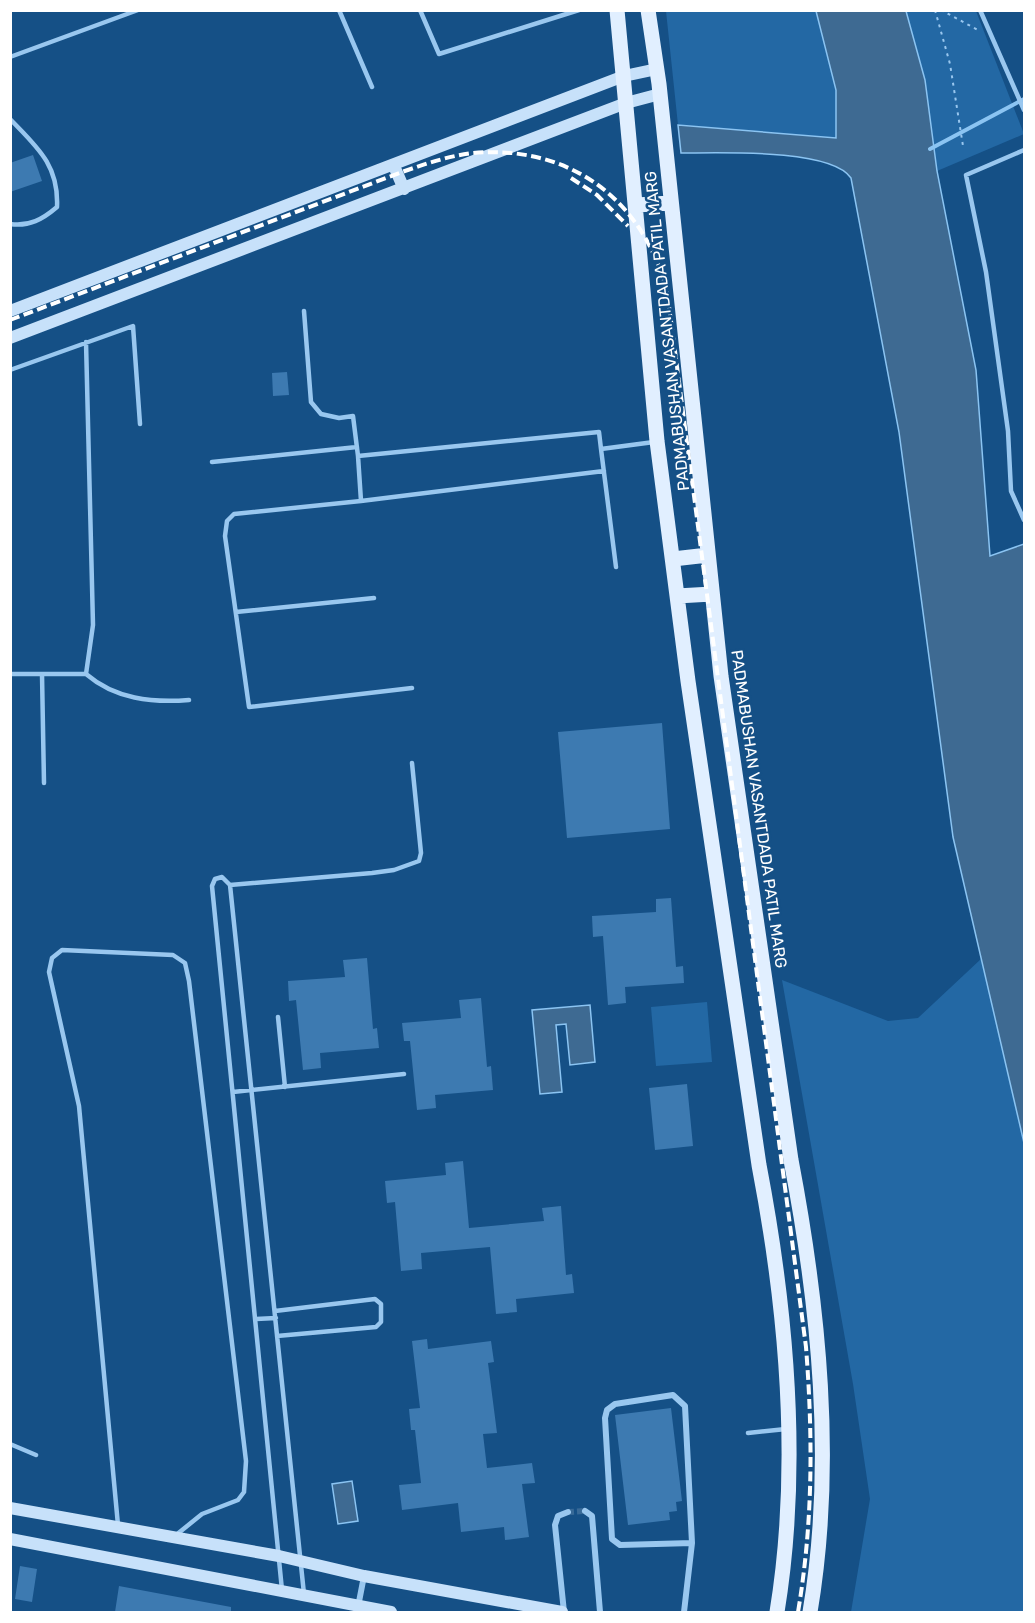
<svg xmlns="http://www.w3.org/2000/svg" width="1035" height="1623" font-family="Rubik,sans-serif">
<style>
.green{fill:#2368a4}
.water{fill:#3e6a92;stroke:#8bc4f2;stroke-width:1.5}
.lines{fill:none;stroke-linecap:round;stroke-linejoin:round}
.stream{stroke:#8bc4f2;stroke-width:4}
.building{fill:#3d7ab1}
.street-tunnel{stroke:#386a98;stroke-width:6;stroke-dasharray:6 3;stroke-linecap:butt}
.path{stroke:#99c7ef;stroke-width:2;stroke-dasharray:3 4.5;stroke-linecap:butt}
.lane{stroke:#99c7ef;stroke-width:4.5}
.street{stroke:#99c7ef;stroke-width:6}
.secondary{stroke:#c7e1fa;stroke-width:12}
.primary{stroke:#e1efff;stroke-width:15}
.rail{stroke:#fff;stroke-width:4;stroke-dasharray:10 4.5;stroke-linecap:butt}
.labels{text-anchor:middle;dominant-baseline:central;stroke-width:5;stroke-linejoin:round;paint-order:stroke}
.street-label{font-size:16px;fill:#fff;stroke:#155086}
</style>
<rect width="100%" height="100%" fill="#155086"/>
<path class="green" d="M666,11H816L836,90V138L678,125Z
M903,11H976L1024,134L937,171L925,80Z
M981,959L1024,1136V1612H851L870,1499L853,1384L782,980L888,1021L918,1018Z
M707,1002L712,1062L656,1066L651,1007Z"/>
<path class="water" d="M816,11H906L925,80L937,171L976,370L990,556L1024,544V1143L953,837L899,432L851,178C831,148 718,153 681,153L678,125L836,138V90Z
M590,1005L595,1062L570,1065L566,1024L556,1025L562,1092L540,1094L532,1010Z
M352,1481L358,1521L338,1524L332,1484Z"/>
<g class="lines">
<path class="stream" d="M930,149L1024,99"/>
</g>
<path class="building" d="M33,155L42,181L10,192V163Z
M287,372L289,395L273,396L272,373Z
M662,723L670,829L567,838L558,732Z
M671,898L676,967L683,966L684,983L625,987L626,1003L608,1005L603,936L593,937L592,916L656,912V899Z
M367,958L373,1029L377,1028L379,1048L320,1053L321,1068L303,1070L296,1000L289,1001L288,981L345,977L343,960Z
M481,998L487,1067L491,1066L493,1090L435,1095L436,1108L417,1110L410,1041H404L402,1023L461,1018L459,1000Z
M687,1084L693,1146L655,1150L649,1088Z
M463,1161L469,1228L544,1221L542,1208L561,1206L566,1275L572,1274L574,1293L516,1299L517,1312L496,1314L490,1247L421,1253L422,1269L401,1271L395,1202L387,1203L385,1181L446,1175L445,1163Z
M427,1339L428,1349L491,1341L494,1362L488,1363L497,1433L483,1434L487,1468L532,1463L535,1483L522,1484L529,1537L505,1540L504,1527L461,1532L458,1503L402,1510L399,1485L421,1483L415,1430H411L409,1409L420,1408L412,1341Z
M671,1408L682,1501L676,1502L677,1511L669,1512L670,1520L628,1525L615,1415Z
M20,1566L37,1569L32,1602L15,1599Z
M119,1586L231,1607V1612H115Z"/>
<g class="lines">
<path class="street-tunnel" d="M568,1512L585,1511"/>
<path class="path" d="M935,10L950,64L963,146
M941,10L978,30"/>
<path class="lane" d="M339,10L372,87
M420,10L439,54L579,10
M980,10L1024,110
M10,57L138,10
M10,119C37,147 59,165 57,207C43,219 29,227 10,224
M1024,150L966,175L986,272L1008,431L1011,491L1024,520
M304,311L311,402L321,414L339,418L353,416L358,456L599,432L601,449
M86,342L93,625L86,674
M10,370L133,326L140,424
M358,456L361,501L604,471
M212,462L357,447
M361,501L234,514L227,521L225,536L249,707L412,688
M616,567L601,449L654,442
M236,612L374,598
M10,674H86C115,699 152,703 189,700
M42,674L44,783
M230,885L372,873L394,870L419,861L421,853L412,763
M278,1017L285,1087
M233,1092L404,1074
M275,1311L375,1299L381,1304V1322L376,1327L277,1336
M256,1319L276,1318
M748,1433L786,1429
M10,1444L36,1455
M118,1525L79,1106L49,972L52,958L62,950L173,955L185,963L189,981L246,1461L244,1492L238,1500L202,1514L176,1535
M282,1590L212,886L215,879L222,877L230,885L304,1594"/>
<path class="street" d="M585,1511L592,1516L600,1612
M357,1612L364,1576
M564,1612L555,1525L558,1516L568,1512
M684,1612L692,1543L685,1406L673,1395L615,1404L607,1410L605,1418L612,1539L620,1545L692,1543"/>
<path class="secondary" d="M394,166L404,189
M10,311L624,76L657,69
M10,338L626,103L660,94
M10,1508L279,1556L364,1576L562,1612
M10,1539L391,1612"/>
<path class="primary" d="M617,10L657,441L688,681L759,1165C787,1311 801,1465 777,1612
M648,10L659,84L721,676L791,1160C819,1307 835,1464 810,1612
M636,205L671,203
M673,559L708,555
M677,596L712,594"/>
<path class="rail" d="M571,178L597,195L628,226
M10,320L402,172C425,164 448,156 473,153C563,145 637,193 664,281C668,294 669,308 671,321L806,1347C813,1438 813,1523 798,1612"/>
</g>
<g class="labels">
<g class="street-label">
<text transform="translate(667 331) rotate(-96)">PADMABUSHAN VASANTDADA PATIL MARG</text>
<text transform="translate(759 809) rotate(82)">PADMABUSHAN VASANTDADA PATIL MARG</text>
</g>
</g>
<rect width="1035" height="1623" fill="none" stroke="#ffffff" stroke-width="24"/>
</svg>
